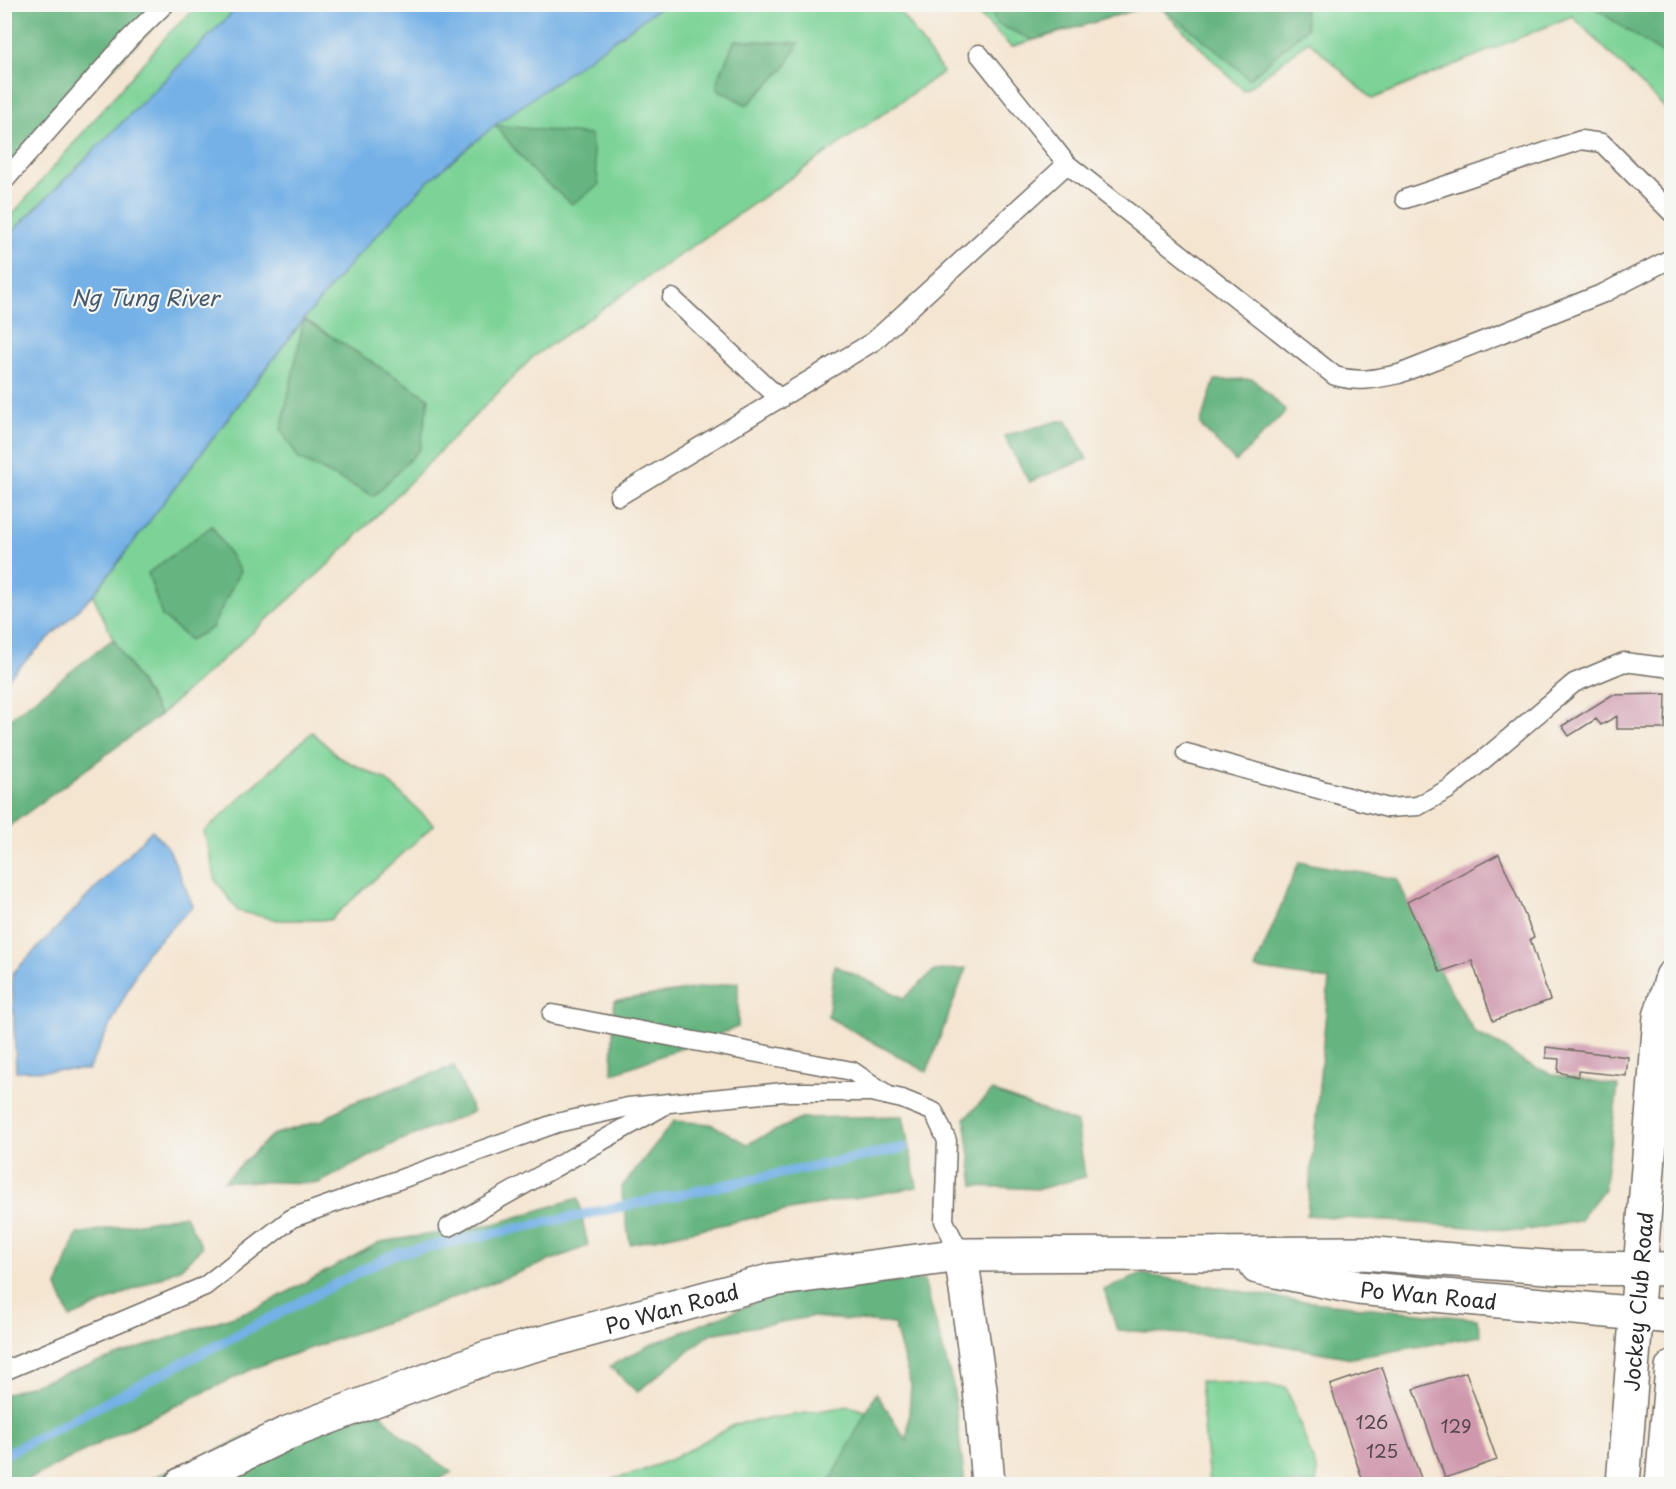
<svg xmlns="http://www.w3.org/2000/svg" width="1676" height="1489" font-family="'Playpen Sans',sans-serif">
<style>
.green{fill:#7dd397;stroke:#547f61;stroke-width:1.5}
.forest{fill:#66b580;stroke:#487056;stroke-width:1.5}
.water{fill:#74b1e6;stroke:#506e88;stroke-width:1.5}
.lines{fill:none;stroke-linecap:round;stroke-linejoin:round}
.stream{stroke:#74b1e6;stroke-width:10}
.building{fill:#cf98ad}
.service-casing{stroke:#716c65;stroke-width:21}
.minor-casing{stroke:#716c65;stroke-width:36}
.tertiary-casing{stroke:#716c65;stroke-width:36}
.primary-casing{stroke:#716c65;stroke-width:36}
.service{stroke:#fff;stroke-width:18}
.minor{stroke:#fff;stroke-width:33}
.tertiary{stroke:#fff;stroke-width:33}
.primary{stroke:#fff;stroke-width:33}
.labels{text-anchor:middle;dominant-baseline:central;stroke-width:4.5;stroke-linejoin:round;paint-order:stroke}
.number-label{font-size:18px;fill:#54464c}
.street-label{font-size:21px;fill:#2b2b2b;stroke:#f6f6f2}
.water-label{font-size:22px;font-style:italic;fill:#455a6c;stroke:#f6f6f2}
</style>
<rect width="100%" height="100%" fill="#f6f6f2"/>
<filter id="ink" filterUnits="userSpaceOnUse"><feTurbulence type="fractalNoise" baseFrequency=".0167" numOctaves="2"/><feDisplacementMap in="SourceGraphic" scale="12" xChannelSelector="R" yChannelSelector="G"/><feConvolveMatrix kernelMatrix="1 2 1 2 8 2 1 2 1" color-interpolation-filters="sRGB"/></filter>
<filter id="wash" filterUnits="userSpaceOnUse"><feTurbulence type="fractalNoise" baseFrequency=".008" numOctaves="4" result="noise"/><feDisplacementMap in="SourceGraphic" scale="24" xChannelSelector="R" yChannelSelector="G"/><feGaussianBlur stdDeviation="1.35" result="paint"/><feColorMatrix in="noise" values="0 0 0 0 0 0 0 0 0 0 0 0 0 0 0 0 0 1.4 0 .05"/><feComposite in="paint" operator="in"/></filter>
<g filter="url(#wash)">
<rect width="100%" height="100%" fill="#f4e5d0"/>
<path class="green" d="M199,5H240L14,230L5,245V223L169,33Z
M663,5H895L943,72L533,357L328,565L160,715L113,639L93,595L304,319L357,256L426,183L495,125Z
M969,5H1152L1011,47Z
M1158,5H1671V114L1572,16L1372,99L1309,41L1244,91Z
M312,732L340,758L386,780L434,825L330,920H278L238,911L216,881L204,832Z
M1200,1381L1286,1387L1317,1471V1484H1209Z
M849,1406L875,1414L882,1484H594L636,1473L674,1458L735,1424Z"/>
<path class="forest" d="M5,5H176L40,140L5,182Z
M987,5H986H1152L1033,40L997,24Z
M1159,5H1303L1307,28L1249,79L1219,52Z
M1590,5H1671V44L1663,54Z
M735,40L799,43L784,69L747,105L717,89V81Z
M495,125L590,135L599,185L572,204L534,173Z
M304,319L429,398L420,449L374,496L299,459L281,430Z
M1253,379L1286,411L1236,462L1200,425L1215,380Z
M1058,421H1067L1087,459L1029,482L1004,436Z
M212,526L240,571L212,628L190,640L162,616L148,573Z
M113,639L160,715L5,829V722Z
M1299,862L1397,879L1440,972L1475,1033L1500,1045L1525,1063L1555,1075L1618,1086L1604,1189L1579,1221L1521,1231L1307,1215L1329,980L1255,969Z
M834,965L904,998L934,971L966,968L927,1072L828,1017Z
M738,982V1027L612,1074L614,1001Z
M454,1066L473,1112L399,1141L319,1183L224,1181L272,1135L323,1120L347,1105Z
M992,1091L1077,1123L1085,1177L1039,1189L974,1186L965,1118Z
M903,1116L917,1187L809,1206L630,1244L621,1188L674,1121L711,1124L747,1144L803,1118Z
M578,1198L588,1246L424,1309L259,1366L133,1426L20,1484H5V1394L260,1307L380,1242L491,1225Z
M185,1215L202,1247L181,1268L70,1318L57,1287L77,1234Z
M1142,1274L1284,1299L1477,1319L1481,1336L1352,1358L1234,1337L1117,1330L1104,1290Z
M924,1280L953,1386L965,1484H829L876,1393L907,1441L911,1385L894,1324L811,1317L710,1334L637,1392L610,1366L650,1345L794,1287Z
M358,1389L401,1435L452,1472L431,1484H151L152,1478Z"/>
<path class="water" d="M240,5H663L495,125L426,183L357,256L304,319L93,595L5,681V245L14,230Z
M152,830L169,849L193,906L146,953L88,1070L16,1071L12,974Z"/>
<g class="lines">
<path class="stream" d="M4,1455L394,1254L903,1148"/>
</g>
<g id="blocks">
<path class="building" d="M1666,694L1665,729H1617V716L1601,725L1596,719L1569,736L1562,726L1612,695Z
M1499,854L1534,937L1530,939L1550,1000L1493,1021L1472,961L1440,972L1407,902Z
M1546,1047L1628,1057L1626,1076L1578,1071V1077L1558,1072L1559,1059L1546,1058Z
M1382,1367L1392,1397L1423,1484H1364L1330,1385Z
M1466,1372L1497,1460L1445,1478L1414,1389Z
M1503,1477L1505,1484H1483Z"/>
</g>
</g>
<g filter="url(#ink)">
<use href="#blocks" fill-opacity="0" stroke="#716c65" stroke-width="1.5"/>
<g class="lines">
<defs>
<path id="service" d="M979,54L1067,164L1335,376C1358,383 1376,379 1399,374L1604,293L1672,258
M4,181L129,39L165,4
M1405,199L1581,140L1602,143L1672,213
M672,298L780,399
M619,496L874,341L1067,164
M1186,753L1388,808L1418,806L1449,789L1574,683L1624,662L1672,668
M552,1014L852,1071L885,1093
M449,1227L662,1107
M4,1371L205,1286L292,1218L557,1123L628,1107L784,1092H871L902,1099L934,1112L947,1141L944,1221L961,1255"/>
<path id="minor" d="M961,1255L980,1389L988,1484"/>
<g id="tertiary">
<path id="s1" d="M1257,1267L1358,1288L1672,1317"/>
<path id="s2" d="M182,1484L285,1434L486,1358L773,1280L961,1255L1363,1253L1559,1268L1672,1269"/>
</g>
<g id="primary">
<path id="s3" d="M1623,1484L1660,1017L1672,977"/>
<path d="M1662,1484L1672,1368"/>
</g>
</defs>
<use href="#service" class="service-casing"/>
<use href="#minor" class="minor-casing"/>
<use href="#tertiary" class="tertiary-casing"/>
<use href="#primary" class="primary-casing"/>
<use href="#service" class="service"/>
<use href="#minor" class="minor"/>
<use href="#tertiary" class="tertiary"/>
<use href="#primary" class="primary"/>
</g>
</g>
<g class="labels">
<g class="number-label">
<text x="1372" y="1421">126</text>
<text x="1456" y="1425">129</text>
<text x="1382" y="1450">125</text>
</g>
<g class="street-label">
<text stroke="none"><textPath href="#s1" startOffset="174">Po Wan Road</textPath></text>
<text stroke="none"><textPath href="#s3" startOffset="183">Jockey Club Road</textPath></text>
<text stroke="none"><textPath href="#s2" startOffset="522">Po Wan Road</textPath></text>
</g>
<g class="water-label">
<text x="145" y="296">Ng Tung River</text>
</g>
</g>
<rect width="1676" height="1489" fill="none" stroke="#f6f6f2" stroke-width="24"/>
</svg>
